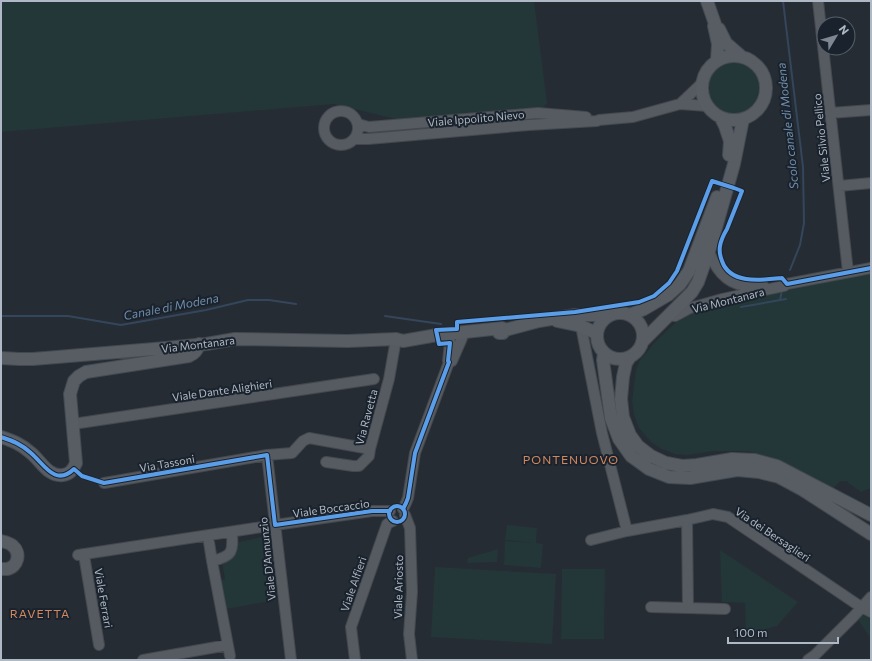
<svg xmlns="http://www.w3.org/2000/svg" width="872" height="661" font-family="Commissioner,sans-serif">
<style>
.green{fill:#233638}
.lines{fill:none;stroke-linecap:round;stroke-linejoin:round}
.stream{stroke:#34465b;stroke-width:2}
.minor-casing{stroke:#44484e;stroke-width:12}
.major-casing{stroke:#434950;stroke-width:14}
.minor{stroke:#565a61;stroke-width:10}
.major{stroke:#585d63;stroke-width:12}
.cycleway-casing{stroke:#1a232d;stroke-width:6}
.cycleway{stroke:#5a9eea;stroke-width:4}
.labels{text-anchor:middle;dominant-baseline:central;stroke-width:4;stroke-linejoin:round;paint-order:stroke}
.street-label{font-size:11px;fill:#afb9c5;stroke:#1a232d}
.water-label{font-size:12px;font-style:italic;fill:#708ca8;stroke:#1a232d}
.neighbourhood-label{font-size:12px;letter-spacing:1px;fill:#d0885f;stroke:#1a232d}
</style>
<rect width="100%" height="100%" fill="#262c33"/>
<path class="green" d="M1,1H534L547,103L534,116L424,126L334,104L1,132Z
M707 88a26 26 0 1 1 52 0a26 26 0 1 1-52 0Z
M871,273V488L861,492L846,481H840L833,488L779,460L763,455L747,451H714L687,455L675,454L662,449L651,442L639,428L634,415L632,401L636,370L640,360L647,352L654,343L676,322L687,315L704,308Z
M507,525L537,528L536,543L543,544L541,568L504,565L505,541L534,543L505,540Z
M265,536L276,600L226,609L220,581L225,579L222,562L236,543Z
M498,549L497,562L467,563L468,558Z
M720,550L798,602L777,626L746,635L745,603L722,602Z
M435,567L556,574L552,644L431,637Z
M562,569H605L604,639H561Z
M871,604V639L855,615Z"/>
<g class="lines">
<path class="stream" d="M783,1L803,167L804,223L800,245L790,270
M780,300L782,290
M741,307L786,299
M1,316H68L121,325L206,310L248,300H269L296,304
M385,316L441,324"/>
<defs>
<path id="minor" d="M818,1L848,272
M680,104L701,84
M324 128a17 17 0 1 1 34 0a17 17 0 1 1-34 0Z
M830,113L871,110
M358,124L369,127L538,113L586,117
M354,139H368L529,125L597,121L599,120L633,117L680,104L707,106
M839,186L871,183
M709,251C718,277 735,290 763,285
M669,315L675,316L690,308L722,299L784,286L787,284L871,268
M581,326L602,433L627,531
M449,362L452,361L462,338
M73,424L374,379
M267,455L291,660
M326,462L353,466H359L369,456L370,449L389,379L396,339
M104,483L267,455L292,453L303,441L309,438L370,449
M403,509L406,503L408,498L415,453L449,362L448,361L450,343L449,334
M405,515L410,528L412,592L409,634L412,660
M687,520L688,608
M208,536L212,561C233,556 233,552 232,532
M591,540L627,531L687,520L713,514L728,517L861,607L871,612
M78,555L275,525L372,511H390
M84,555L99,645
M212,561L230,656
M651,607L725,609
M143,660L228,645
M355,660L351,627L387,524L393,521
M808,660L815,655L854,616L871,597"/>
<path id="major" d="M707,1L715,24L714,26L718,44L717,60
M719,29L726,43L742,57
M702 88a32 32 0 1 1 64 0a32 32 0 1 1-64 0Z
M721,118L725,126L730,141L729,155
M597 336a23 23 0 1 1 46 0a23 23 0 1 1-46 0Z
M630,315L644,309L668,295L680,284L689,271L717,197
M557,321L581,326L596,333
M499,333H503L505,330L539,321L575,315H608
M642,342L692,292L698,282L711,245L734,164L743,119
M604,353L603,360L611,418L619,439L631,456L649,469L669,477L690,478L737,470L759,472L779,477L803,490L871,534
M630,357L626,363L623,377L621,399L623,417L630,435L638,446L651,456L666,463L682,466L697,465L732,459L755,460L777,466L871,515
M1,358L19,359H33L166,348L206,344L235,339L348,341L396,339L403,341L437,335L502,328L505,330
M1,437C13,441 21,444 31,453C41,461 48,477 63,475C70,474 73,470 76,463L70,394L74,381L79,376L86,372L189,356C195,353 197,351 199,344
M1,541C5,542 10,543 13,546C21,553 18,567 7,569C6,569 3,569 1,569"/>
</defs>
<use href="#minor" class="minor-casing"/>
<use href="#major" class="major-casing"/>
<use href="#minor" class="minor"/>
<use href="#major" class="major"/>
<defs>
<path id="cycleway" d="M1,437C13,441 21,444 31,453C44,464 55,487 74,469L82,476L104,483L267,455L275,525L372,511H390
M389 514a8 8 0 1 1 16 0a8 8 0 1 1-16 0Z
M403,509L406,503L408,498L415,453L449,362L448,361L450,343L439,344L436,330L457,329V322L575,312L639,302L654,296L669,283L677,271L712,181L734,188L742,191C737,204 732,216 727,229C724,234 721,240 720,246C719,252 720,256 722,261C730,285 763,280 782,278L787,284L871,268"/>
</defs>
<use href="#cycleway" class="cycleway-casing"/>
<use href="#cycleway" class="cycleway"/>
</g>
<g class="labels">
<g class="street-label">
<text transform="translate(476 118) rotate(-5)">Viale Ippolito Nievo</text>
<text transform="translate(821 138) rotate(-96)">Viale Silvio Pellico</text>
<text transform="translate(728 300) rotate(-14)">Via Montanara</text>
<text transform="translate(198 344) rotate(-7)">Via Montanara</text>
<text transform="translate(222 390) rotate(-8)">Viale Dante Alighieri</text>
<text transform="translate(366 417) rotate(-75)">Via Ravetta</text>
<text transform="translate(167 463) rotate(-10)">Via Tassoni</text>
<text transform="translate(331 508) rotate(-8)">Viale Boccaccio</text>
<text transform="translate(773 534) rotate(34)">Via dei Bersaglieri</text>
<text transform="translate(267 559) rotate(-96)">Viale D'Annunzio</text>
<text transform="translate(353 584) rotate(-71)">Viale Alfieri</text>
<text transform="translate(398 587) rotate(-89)">Viale Ariosto</text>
<text transform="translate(104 598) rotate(80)">Viale Ferrari</text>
</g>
<g class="water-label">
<text transform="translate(787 126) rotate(-96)">Scolo canale di Modena</text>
<text transform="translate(171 306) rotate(-11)">Canale di Modena</text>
</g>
<g class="neighbourhood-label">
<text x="571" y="459">PONTENUOVO</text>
<text x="40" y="613">RAVETTA</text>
</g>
</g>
<rect width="872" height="661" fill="none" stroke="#afb9c5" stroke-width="4"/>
<g transform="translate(836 36) rotate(52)"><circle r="19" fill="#1a232d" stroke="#565f6a"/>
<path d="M0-3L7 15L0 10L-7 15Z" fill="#7f8892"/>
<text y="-6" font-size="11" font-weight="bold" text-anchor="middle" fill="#afb9c5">N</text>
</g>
<path d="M728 637v6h110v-6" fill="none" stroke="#afb9c5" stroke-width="2"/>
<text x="734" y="637" font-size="12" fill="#afb9c5" stroke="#1a232d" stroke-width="3" paint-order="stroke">100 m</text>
</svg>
